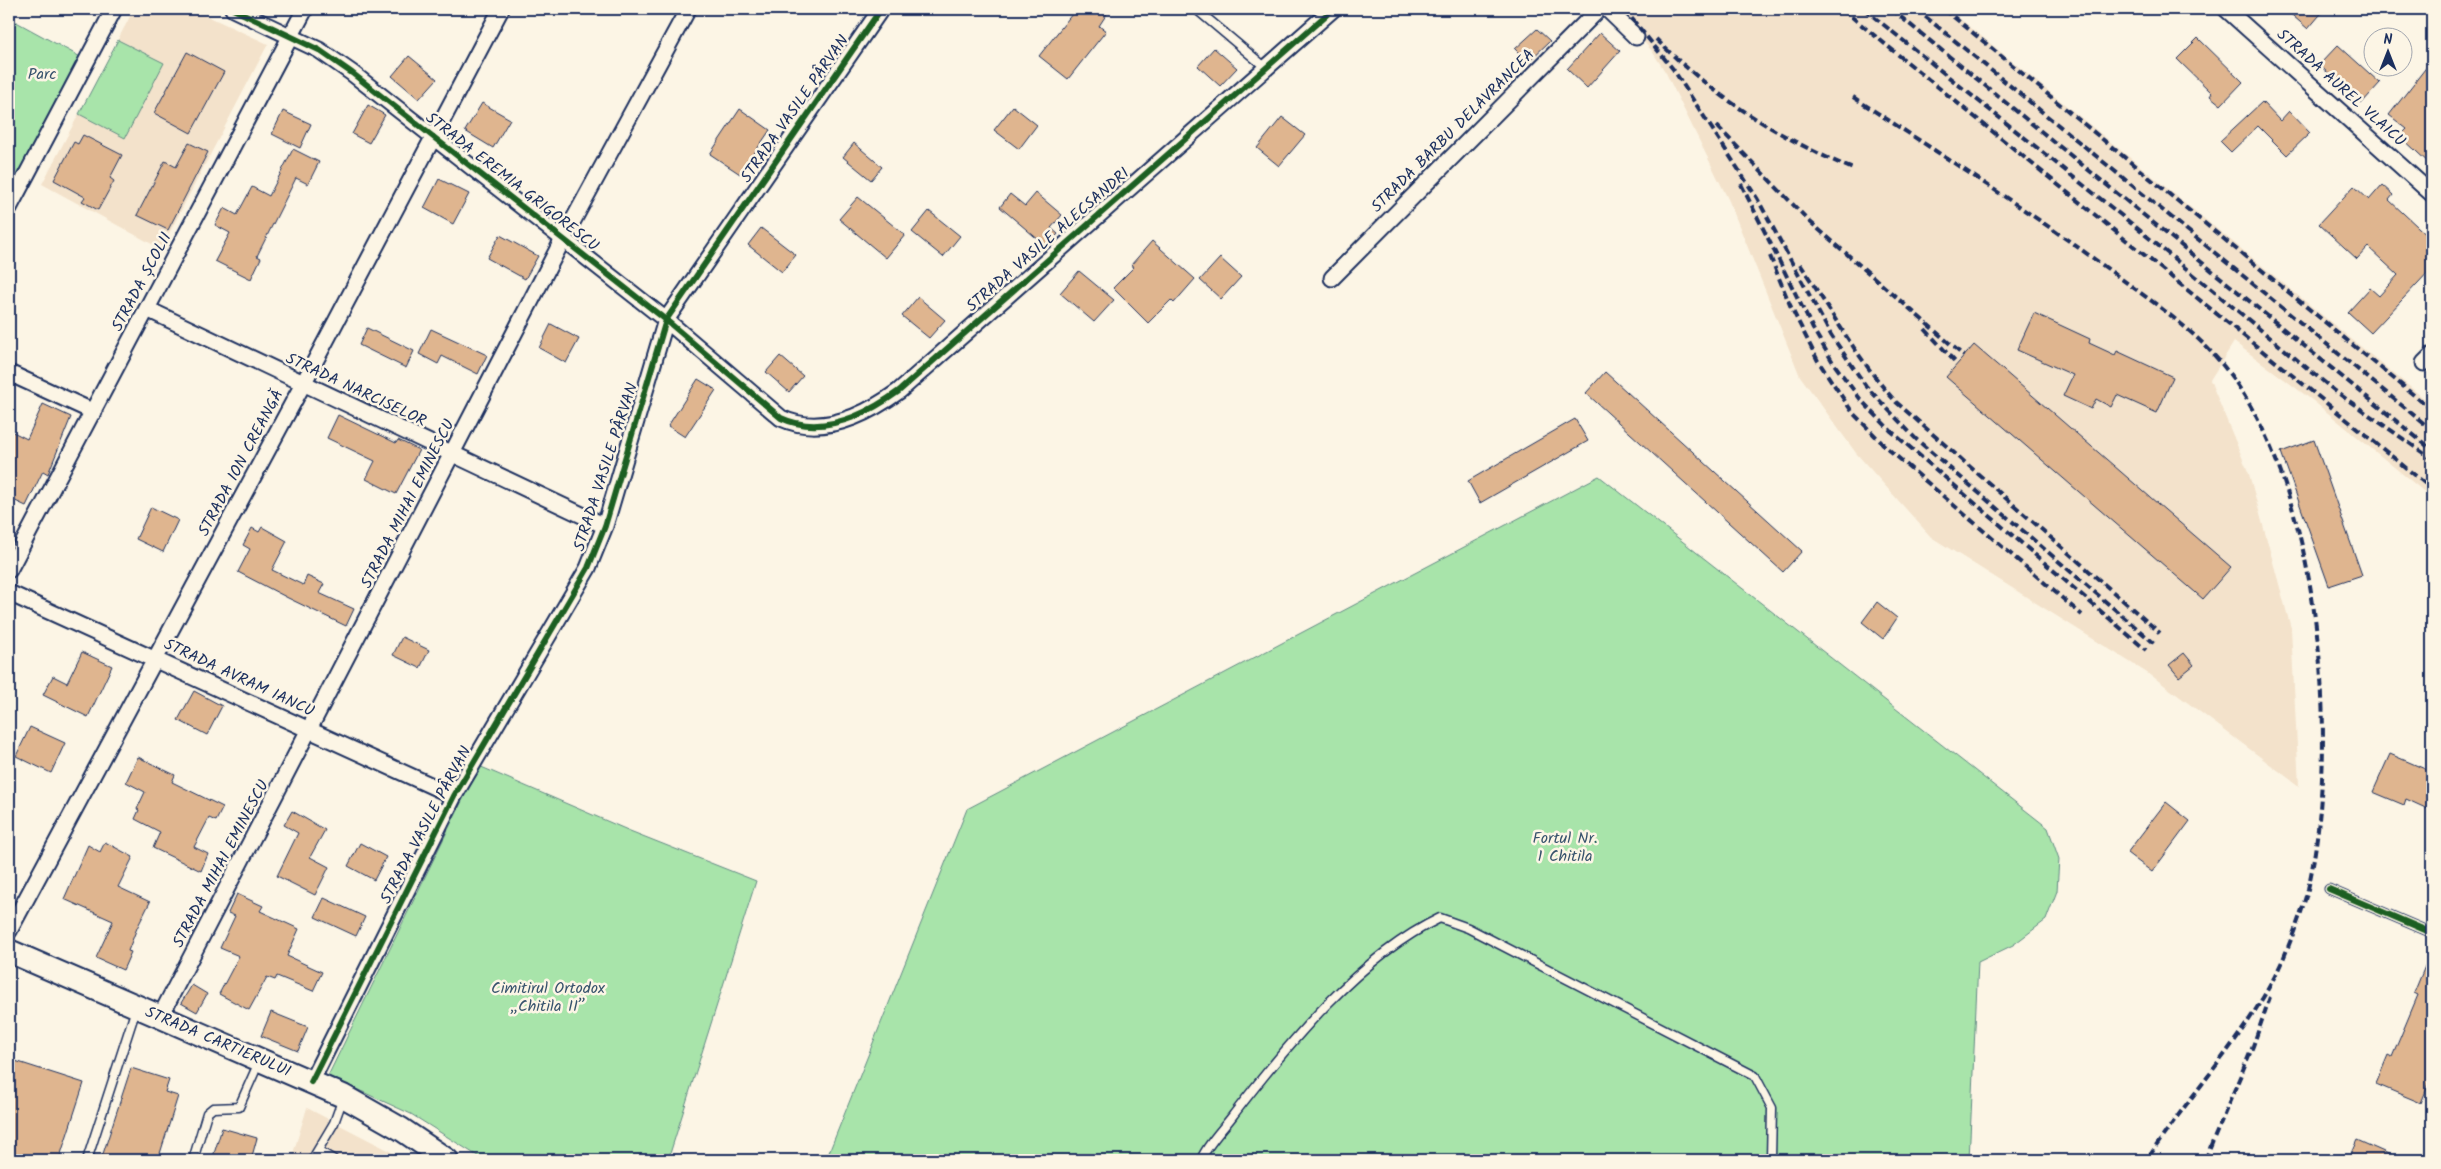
<svg xmlns="http://www.w3.org/2000/svg" width="2441" height="1169" font-family="Kalam,sans-serif">
<style>
.built{fill:#f3e2cb}
.green{fill:#a8e4aa;stroke:#628a84}
.building{fill:#dfb58f;stroke:#1b2f5e}
.lines{fill:none;stroke-linecap:round;stroke-linejoin:round}
.lane-casing{stroke:#1b2f5e;stroke-width:11}
.street-casing{stroke:#1b2f5e;stroke-width:19}
.secondary-casing{stroke:#1b2f5e;stroke-width:26}
.lane{stroke:#fcf5e5;stroke-width:8}
.street{stroke:#fcf5e5;stroke-width:15}
.secondary{stroke:#fcf5e5;stroke-width:22}
.rail{stroke:#1b2f5e;stroke-width:4;stroke-dasharray:8 4;stroke-linecap:butt}
.cycleway-casing{stroke:#fcf5e5;stroke-width:9}
.cycleway{stroke:#1b5e20;stroke-width:6}
.labels{text-anchor:middle;dominant-baseline:central;stroke-width:5;stroke-linejoin:round;paint-order:stroke}
.park-label{font-size:16px;fill:#37536d;stroke:#fcf5e5}
.street-label{font-size:16px;fill:#1b2f5e;stroke:#fcf5e5}
</style>
<rect width="100%" height="100%" fill="#fcf5e5"/>
<filter id="ink" filterUnits="userSpaceOnUse"><feTurbulence type="fractalNoise" baseFrequency=".02" numOctaves="2"/><feDisplacementMap in="SourceGraphic" scale="10" xChannelSelector="R" yChannelSelector="G"/><feConvolveMatrix kernelMatrix="1 2 1 2 8 2 1 2 1" color-interpolation-filters="sRGB"/></filter>
<g filter="url(#ink)">
<path class="built" d="M134,9H192L268,44L161,249L42,184Z
M1615,9H1948L2432,405V498L2312,400L2234,342L2210,380L2249,474L2291,628L2299,786L2152,676L1931,537L1856,453L1800,376L1729,201L1666,73L1652,51Z
M307,1108L388,1150L402,1160H291Z"/>
<path class="green" d="M9,18L86,60L9,208Z
M118,40L164,63L125,138L79,114Z
M1599,476L2048,828L2059,859L2057,891L2046,920L2013,945L1978,962L1969,1160H826L967,809Z
M479,766L630,831L756,881L668,1160H484L411,1114L328,1076Z"/>
<path class="building" d="M1076,9H1110L1099,26L1106,31L1068,79L1039,56Z
M2285,9H2325L2308,29Z
M1537,29L1550,41L1528,62L1515,49Z
M1600,33L1620,51L1587,88L1567,69Z
M2198,38L2243,82L2221,105L2210,96L2212,93L2177,59Z
M2338,45L2380,83L2362,103L2319,65Z
M1214,48L1237,68L1220,86L1198,66Z
M187,52L224,72L191,133L154,113Z
M409,56L437,79L419,99L392,76Z
M2432,60V166L2400,136L2407,129L2389,115Z
M2262,102L2280,121L2289,111L2310,133L2287,155L2258,126L2231,152L2220,141Z
M482,103L510,119L493,148L465,131Z
M368,105L385,115L369,143L352,134Z
M1013,106L1037,125L1019,149L994,130Z
M740,109L770,130L740,174L710,154Z
M283,111L311,124L300,148L272,134Z
M1282,117L1305,135L1279,166L1257,148Z
M83,135L122,155L110,178L114,181L98,210L82,201L85,197L54,180L74,142L78,144Z
M189,143L208,152L168,230L137,215L165,161L176,167Z
M854,143L882,167L871,180L843,157Z
M293,149L319,162L308,184L296,178L257,256L261,258L251,279L215,261L230,233L215,225L224,208L237,215L252,187L269,196Z
M439,179L469,194L453,224L424,208Z
M2382,185L2393,195L2389,200L2432,240V268L2371,333L2348,312L2370,288L2379,296L2398,275L2368,247L2357,259L2319,224L2354,186L2369,200Z
M1036,193L1062,215L1051,228L1058,234L1047,247L1000,207L1010,194L1025,206Z
M858,197L905,235L886,258L839,219Z
M929,211L960,236L943,257L912,232Z
M761,228L796,255L782,272L748,245Z
M500,235L538,256L525,279L487,258Z
M1152,241L1195,279L1174,303L1171,300L1148,323L1113,288L1134,267L1131,265Z
M1220,258L1241,277L1221,299L1200,280Z
M1079,271L1114,300L1094,322L1060,293Z
M918,297L945,320L929,338L902,316Z
M2034,313L2090,339L2089,343L2115,355L2117,351L2173,377L2157,413L2117,395L2111,407L2096,399L2091,409L2063,396L2073,375L2017,350Z
M551,324L579,339L566,363L539,348Z
M367,328L414,351L406,368L359,345Z
M431,329L487,355L478,374L442,356L438,364L419,354Z
M1974,345L2231,567L2203,599L1946,377Z
M780,356L803,376L789,392L766,372Z
M1605,372L1802,551L1783,572L1586,393Z
M698,379L716,390L685,437L668,426Z
M43,404L71,417L48,474L43,471L26,506L9,498V430L27,439Z
M338,415L396,443L398,440L419,450L396,494L366,479L375,461L327,438Z
M1575,419L1588,441L1480,503L1468,481Z
M2314,440L2362,575L2329,586L2281,452Z
M151,507L178,520L163,552L136,539Z
M262,527L287,541L272,570L303,585L307,576L324,584L319,593L354,609L346,626L288,598L238,572L250,549L243,545L252,528L259,532Z
M1877,602L1897,618L1883,639L1862,622Z
M402,637L429,650L420,668L393,655Z
M82,652L112,666L88,717L43,695L53,676L67,683Z
M2184,653L2194,665L2179,677L2169,665Z
M194,691L222,706L207,735L178,720Z
M30,727L65,743L51,773L16,756Z
M2390,754L2432,772V811L2406,799L2404,805L2373,792Z
M138,757L175,775L172,782L223,807L216,821L209,818L194,847L208,854L201,871L153,848L160,832L135,819L139,810L137,809L145,792L126,782Z
M2166,802L2190,821L2152,872L2127,853Z
M292,811L325,830L310,857L329,867L315,895L277,876L298,833L284,825Z
M105,842L133,857L118,887L150,902L137,928L128,951L131,952L123,970L96,958L113,921L64,899L88,845L100,852Z
M360,843L386,857L374,880L348,866Z
M237,894L263,906L260,911L299,929L287,956L322,972L313,991L277,976L275,980L267,977L249,1010L219,994L239,956L220,948L235,916L228,913Z
M324,898L365,917L356,936L315,917Z
M2432,949V1076L2421,1103L2376,1084L2388,1055L2392,1057L2418,995L2414,993Z
M192,985L207,994L197,1012L181,1003Z
M271,1012L308,1027L298,1051L261,1036Z
M9,1059L84,1083L59,1160H9Z
M131,1068L169,1080L165,1092L178,1096L158,1160H101Z
M222,1128L257,1138L251,1160H212Z
M2357,1140L2402,1160H2348Z"/>
<g class="lines">
<defs>
<path id="lane" d="M1196,9L1265,67
M2329,889L2432,933
M319,1151L334,1160
M87,1160L136,1009
M193,1160L207,1113L213,1108L239,1107L259,1062
M312,1160L334,1123L343,1098
M1201,1160C1207,1144 1224,1128 1234,1114C1288,1044 1360,956 1440,918L1468,928L1755,1076L1772,1108L1771,1160"/>
<path id="street" d="M233,9L319,50L352,73L666,320L781,418C822,437 866,415 899,391L1333,9
M1607,9L1636,37
M2226,9L2432,194
M9,208L114,9
M1332,278L1599,9
M147,309L605,526
M2424,363L2432,355
M9,373L94,412
M9,570L305,9
M9,593L454,796
M9,931L303,384L501,9
M160,1017L563,239L688,9
M311,1082L454,796L588,568L605,526L666,320L881,9"/>
<path id="secondary" d="M9,951L343,1096L401,1129L447,1160"/>
</defs>
<use href="#lane" class="lane-casing"/>
<use href="#street" class="street-casing"/>
<use href="#secondary" class="secondary-casing"/>
<use href="#lane" class="lane"/>
<use href="#street" class="street"/>
<use href="#secondary" class="secondary"/>
<path class="rail" d="M1624,9L1673,69L1757,198L1831,335L1866,386L1916,439L2154,643
M1842,9L2432,489
M1864,9L2132,224L2335,391L2432,459
M1891,9L2432,450
M1916,9L2432,430
M1944,9L2432,410
M1656,39C1713,96 1779,138 1853,169
M1853,97C1940,154 2028,210 2112,272C2147,298 2185,323 2214,355C2321,472 2342,740 2308,889C2302,912 2293,935 2284,957C2250,1034 2191,1091 2147,1160
M1717,126L1809,221L1964,356
M1741,184L1813,329L1834,364L1861,400L1891,431L2146,650
M1770,256L1790,305L1818,361L1853,413L1887,448L2082,615
M1800,264C1831,311 1858,360 1896,402L2160,633
M1925,329L1957,364
M2205,1160L2253,1046L2270,997"/>
<defs>
<path id="cycleway" d="M233,9L319,50L352,73L666,320L781,418C822,437 866,415 899,391L1333,9
M2329,889L2432,933
M311,1082L454,796L588,568L605,526L666,320L881,9"/>
</defs>
<use href="#cycleway" class="cycleway-casing"/>
<use href="#cycleway" class="cycleway"/>
</g>
</g>
<g class="labels">
<g class="park-label">
<text x="42" y="74">Parc</text>
<text x="1565" y="838">Fortul Nr.<tspan x="1565" dy="18">1 Chitila</tspan></text>
<text x="548" y="988">Cimitirul Ortodox<tspan x="548" dy="18">„Chitila II”</tspan></text>
</g>
<g class="street-label">
<text transform="translate(2341 88) rotate(42)">STRADA AUREL VLAICU</text>
<text transform="translate(795 109) rotate(-55)">STRADA VASILE PÂRVAN</text>
<text transform="translate(1453 131) rotate(-45)">STRADA BARBU DELAVRANCEA</text>
<text transform="translate(512 182) rotate(38)">STRADA EREMIA GRIGORESCU</text>
<text transform="translate(1048 240) rotate(-41)">STRADA VASILE ALECSANDRI</text>
<text transform="translate(142 282) rotate(-62)">STRADA ȘCOLII</text>
<text transform="translate(356 390) rotate(25)">STRADA NARCISELOR</text>
<text transform="translate(241 463) rotate(-62)">STRADA ION CREANGĂ</text>
<text transform="translate(606 467) rotate(-72)">STRADA VASILE PÂRVAN</text>
<text transform="translate(408 504) rotate(-63)">STRADA MIHAI EMINESCU</text>
<text transform="translate(239 678) rotate(25)">STRADA AVRAM IANCU</text>
<text transform="translate(426 825) rotate(-62)">STRADA VASILE PÂRVAN</text>
<text transform="translate(221 864) rotate(-62)">STRADA MIHAI EMINESCU</text>
<text transform="translate(218 1042) rotate(23)">STRADA CARTIERULUI</text>
</g>
</g>
<rect width="2441" height="1169" fill="none" stroke="#fcf5e5" stroke-width="30"/>
<rect x="15" y="15" width="2411" height="1139" fill="none" stroke="#1b2f5e" stroke-width="2" filter="url(#ink)"/>
<g transform="translate(2388 52)"><circle r="24" fill="#fcf5e5" stroke="#a2a6af"/>
<path d="M0-4L9 19L0 12L-9 19Z" fill="#1b2f5e"/>
<text y="-8" font-size="14" font-weight="bold" text-anchor="middle" fill="#1b2f5e">N</text>
</g>
</svg>
